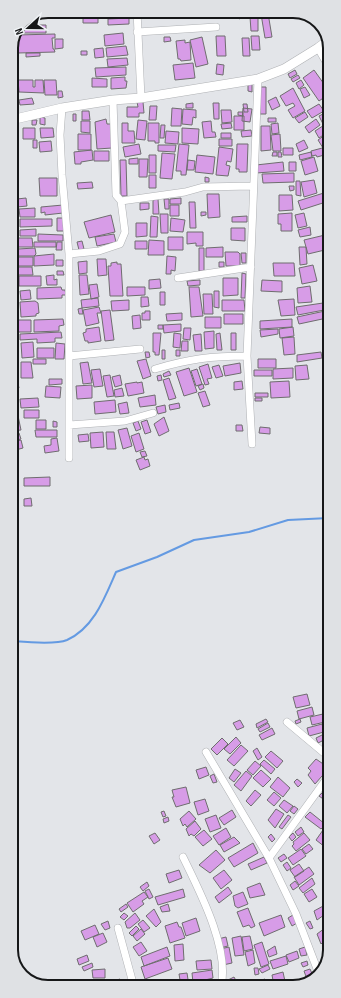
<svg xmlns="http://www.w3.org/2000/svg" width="341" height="998" font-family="'Sofia Sans Condensed',sans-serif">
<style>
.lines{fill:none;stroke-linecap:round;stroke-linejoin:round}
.stream{stroke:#649ae2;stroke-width:2}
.building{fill:#d79ce7;stroke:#6f6d6f}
.minor-casing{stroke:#afb1b4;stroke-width:8}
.tertiary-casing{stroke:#afb1b4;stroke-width:10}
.minor{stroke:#fff;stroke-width:7}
.tertiary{stroke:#fff;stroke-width:9}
.rim{fill:none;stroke:#161718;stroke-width:2}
</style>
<rect width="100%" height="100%" fill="#e3e5e9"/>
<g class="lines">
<path class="stream" d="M12,641C25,642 55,645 67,640C94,628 105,597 116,572L157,557L194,540L249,532L288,520L329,518"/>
</g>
<path class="building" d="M83,11H98V23H83Z
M235,11H251L252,13L239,19Z
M270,11H277L278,14L271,16Z
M268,13L272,37L265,38L261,14Z
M250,17H258V31H251Z
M129,18V24L108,25V19Z
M21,25H46V33H17Z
M123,33L124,44L105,46L104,35Z
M55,34V38H52L53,49H54L55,52L18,53V48H12L14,40H17V35Z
M216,36H225L226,56H217Z
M251,36H259L260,50H252Z
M164,37H170L171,41L164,42Z
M202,37L208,64L196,67L190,40Z
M242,38H249L250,56H243Z
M55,39H63V48L55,49Z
M185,40V43L190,42L191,60L181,61L180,59H178L176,41Z
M126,46L128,55L107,57L106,48Z
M103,48L104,57L95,58L94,49Z
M81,51H87V55H81Z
M26,53H40V56L26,57Z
M127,58L128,65L108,67L107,59Z
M193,63L195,78L175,80L173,65Z
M217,64L224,65L223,75L216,74Z
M126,67V75L96,77L95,68Z
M295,70L297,74L290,78L288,74Z
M314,70L329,91V94L319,101L303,78Z
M298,75L300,78L293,82L291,79Z
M125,77V81H127L126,88L111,89V78Z
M92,78L107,79V87H92Z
M16,79L17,103H11V80Z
M18,80H33V87H35V80H43L44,93L19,92Z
M44,80H56L57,95H45Z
M301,80L304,85L299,89L296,83Z
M248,83H252V92L248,91Z
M260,87H266V114H260Z
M305,87L310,95L304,98L300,89Z
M293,88L305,111L293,118L288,110L295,106L293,103L286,106L280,96Z
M58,91H62L63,97L58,98Z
M276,97L280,106L272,110L268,101Z
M32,98L34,104L20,105L19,100Z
M137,102H143L144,113H139V117H127V107H138Z
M193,103V108H186V104Z
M213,103H219V119H214Z
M243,104H247L248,112H244Z
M319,104L324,111L312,118L307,111Z
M150,106H157L156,120H149Z
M172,108L182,109L181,126H171Z
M243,108L252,109L250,122L242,121Z
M183,109L196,110V118L193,117L192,125L182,124Z
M221,110H231L232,122L222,123Z
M82,111H89L90,120H82Z
M329,111V121L323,124L319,116Z
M238,112H243V116L238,115Z
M305,112L308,117L299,123L295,118Z
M73,114H76V121H73Z
M234,116H244V130H234Z
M40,117L45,118V125L40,124Z
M268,118H276V122H268Z
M106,119L107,124H111L112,148L97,149L95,122Z
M316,119L320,125L309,133L305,127Z
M32,120H37L36,125H32Z
M138,120L147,121L145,140L136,139Z
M81,121H90V133L81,132Z
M211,121L212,132H215L216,137L204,138L202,122Z
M329,122V131L319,138L315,131Z
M122,123H128V131H134L135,143H122Z
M148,123H159V143H155V141H148Z
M231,123L232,128L222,129L221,124Z
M278,123L279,133L272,134L271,124Z
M161,125H165L164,138H160Z
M261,126H270L271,150L261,151Z
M23,128H35V139H23Z
M40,128H53L54,137L41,138Z
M182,128L199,129L198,144L182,143Z
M251,130L252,136L242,137L241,131Z
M166,131L179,132L178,144L165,143Z
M329,132V143L323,148L318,140Z
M221,133H231V138H221Z
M78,134H91V150H78Z
M280,134L281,151H273L271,135Z
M219,139H232V146H219Z
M33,140H37V148H33Z
M304,140L308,148L299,152L296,144Z
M51,141L52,151L40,152L39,142Z
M139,144L141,154L125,157L123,147Z
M179,144L189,145L186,175H181V171H176Z
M237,144H248L247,172H239V169H236Z
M158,145H176L175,152L158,151Z
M219,147L233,149L231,162L227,161L226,165L230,166L228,176L216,175Z
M326,147L328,154L317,157L316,155L312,156L311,151Z
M283,148H293V155H283Z
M92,150L93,160L81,162V164H75L74,152Z
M94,151H109V161H94Z
M273,152H277V156H272Z
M278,152H281L282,157H278Z
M311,152L312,157L300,160L299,155Z
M162,153L175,154L172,179L160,178Z
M149,155H156V173H149Z
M197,155L215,157L213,174L195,172Z
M314,157L318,171L305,175L301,161Z
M138,158V164H129V159Z
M139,159H148L147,177H139Z
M120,160H126L127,196H121Z
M188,160L195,161L194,170H187Z
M283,162L284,171L256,173V165Z
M289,162H296V171H289Z
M294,173V182L263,183L262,174Z
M149,175H156V188H149Z
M205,177L209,178V182H205Z
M39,178H57V196H40Z
M314,180L317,193L304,197L301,182Z
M11,181L17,183V197H11Z
M296,181H300L301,196L296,195Z
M92,182L93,188L78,189L77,183Z
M289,186H294V190L290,191Z
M327,192L329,201L301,210L298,201Z
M207,194H219L220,217L208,218Z
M279,195H292L293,210L279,211Z
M26,198L27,206L17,207V199Z
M181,198V204H170V199Z
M11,199H15L14,217H11Z
M158,199L159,214H153V200Z
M164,199H169V209H165Z
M189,202H195L196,228H190Z
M140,203H149V209L140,210Z
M63,205V213L45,215V212L41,213V207Z
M170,205H179V216H170Z
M35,208V217H20L19,209Z
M201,212H206V215L201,216Z
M292,213V231H281V224H278V214Z
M304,213L307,226L298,228L295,215Z
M160,214H168V233H161Z
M111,215L115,232L89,238L84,222Z
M151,216L158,217L157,237H150Z
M247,216V222H232V217Z
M11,218H14L15,236H11Z
M57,218H64V231H57Z
M171,218L185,220L183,232L170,231Z
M20,219H52V226L20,227Z
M136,223H147V236L136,237Z
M329,226V233H326L324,227Z
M310,227L311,235L300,237L298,230Z
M231,228H245V241L231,240Z
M36,229V236H20V230Z
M187,232H203V246H196V243L187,244Z
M38,234L63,235V241H38Z
M114,234L116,242L97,246L95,237Z
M325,235L329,249L308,254L304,240Z
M168,237H183V250H168Z
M18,238H32L33,247H18Z
M149,240L164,241V255H148Z
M82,241L84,249L79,250L77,242Z
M135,241H147V249H135Z
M34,242H56V247H34Z
M57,242H62V250H56Z
M223,247V257H206V248Z
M299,247H306L307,264L300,265Z
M35,248L36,254L34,256H18V249Z
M199,248H204V271H199Z
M225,252H238L240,254V266H226Z
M241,253H246V263H242Z
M54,254V265L34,266V256Z
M167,256L176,257L175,271L171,270V274H166Z
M15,257V272H11V258Z
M16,257H33V266H17Z
M97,259H106L107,275L98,276Z
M56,260H63V266H56Z
M87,261V273L79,274L78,262Z
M117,262V264H121L123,296H110L108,266H111V263Z
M219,262H224V267H219Z
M273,263H294L295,276H274Z
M313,265L317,281L302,284L299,268Z
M18,267H32L33,275H18Z
M57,271H63L64,275H57Z
M242,273L246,274L245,298H241Z
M54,275V280L57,279V285H47L46,276Z
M79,275H87L89,294L80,295Z
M19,276H41V286H19Z
M11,278H15V293H11Z
M223,278H238V295L223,296Z
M160,279L161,288L149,289V280Z
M200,280V285L188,286L187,281Z
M262,280L282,281V292L261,291Z
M97,284L99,297L91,299L89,285Z
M310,286L312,302L298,303L297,288Z
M61,287L62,290H65L66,295H62V298L37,299V288Z
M127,287H145V295L127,296Z
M189,287H199L203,316L191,317Z
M30,290L31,299L21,300L20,291Z
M214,291H219V308L214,307Z
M160,292H165V305H160Z
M203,294H212L213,314H204Z
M141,297H148L149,306L141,307Z
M98,298L99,306L82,308L81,300Z
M294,299L295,315L281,316L278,300Z
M129,300V310L112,311L111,301Z
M222,300H244L245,311H222Z
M35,301L38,303L39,313L36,314V316L21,317L20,302Z
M323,303L324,310L298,315L296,307Z
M11,304H16L17,319H11Z
M99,307L101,313H97L99,323L86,326L83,310Z
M82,308L83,314H79L78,309Z
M110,310L114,340L105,341L101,311Z
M145,311H150V320H142V313H145Z
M325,311L327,318L299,324L297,317Z
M182,313V320L167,321L166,314Z
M224,314H243V324H224Z
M140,315L141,328L133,329L132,316Z
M205,317H221V328H205Z
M63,319L64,325L59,326V331L34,332V320Z
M292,319V327L260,329V321Z
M18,320H31V332H18Z
M11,321H15V329H11Z
M181,324V331L164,333L163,325Z
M158,325H163V329H158Z
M99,327L101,341L88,343V341H85L83,333L86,332V329Z
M293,327L294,336L280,338L279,329Z
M184,328H191L190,340L183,339Z
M278,329V334L261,337L260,330Z
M214,331V348L205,349L204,332Z
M61,332L62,338H55V342L37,343V339L20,340V334Z
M153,333H161L159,355H155V352H153Z
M174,333L181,334L180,348L173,347Z
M220,333L222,350H217L216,334Z
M231,333H236V350H231Z
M201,334L202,351H195L193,335Z
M294,337L295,354L284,355L282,338Z
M16,340L17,350L11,351V341Z
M182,341H188V351H181Z
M33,342L34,357L22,358L21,343Z
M56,343L65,344L64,359H55Z
M37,348H54V358H37Z
M329,349V358L325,359L323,350Z
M162,350H165V359H162Z
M176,350H180V356H176Z
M16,351L18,360L11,361V352Z
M145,352H149L150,357L146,358Z
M321,352L322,358L297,362V355Z
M33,359H46V364H33Z
M146,359L151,376L143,379L137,361Z
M258,359H276V368H258Z
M21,362H31L33,378H21Z
M88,362L92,383L83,384L80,363Z
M240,363L241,373L225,376L223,366Z
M208,364L212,378L207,379L209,384L205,385L199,367Z
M219,365L223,376L216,378L212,367Z
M307,365L309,379L296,380L295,366Z
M189,368L197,392L184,396L176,372Z
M293,368V378L273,379V369Z
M100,369L103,386L94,387L91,370Z
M197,369L202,384L196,386L191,371Z
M254,370H272V376H254Z
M169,371L171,375L164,377L163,374Z
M15,372L19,388L12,390L11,373Z
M110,375L114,396L107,397L103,376Z
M120,375L122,385L115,387L112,377Z
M161,375L162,380L158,381L157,376Z
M169,378L176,398L169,400L163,380Z
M49,379H62V384L49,385Z
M242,381L243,389L234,390V382Z
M289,381L290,397L271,398L270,382Z
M137,382V383L142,382L144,393L128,396L125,384Z
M203,384L204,388L200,390L198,386Z
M92,385V398L77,399L76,386Z
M46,386L61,387L60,398L45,397Z
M122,388L124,396L115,397L114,390Z
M205,391L210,405L203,407L198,393Z
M12,392H15L17,409H12Z
M255,393H268V397H255Z
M155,395L156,405L140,407L138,398Z
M38,398L39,407L21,408L20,399Z
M255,398H262V401H255Z
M115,400L116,412L95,414L94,402Z
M127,402L129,413L120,414L118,404Z
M179,403L180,408L170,410L169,405Z
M165,405L166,412L158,414L156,407Z
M24,410H39V418H24Z
M17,411L21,430L12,431V412Z
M164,417L169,431L159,436L154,424Z
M36,420H46V429H36Z
M147,420L151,432L145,434L141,422Z
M53,421L57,422V427H53Z
M138,421L141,429L136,431L133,423Z
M236,425H242L243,431H236Z
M260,427L270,428V434L259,433Z
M127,428L132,446L123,449L118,430Z
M35,430H57V437H36Z
M103,432L104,447L91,448L90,433Z
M106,432H114L116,449H107Z
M19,433L21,439L12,441V434Z
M139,433L144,449L136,452L131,436Z
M88,434L89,441L79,442L78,435Z
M57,438L59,451L45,453L44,446L51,445V439Z
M21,440L23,448L12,451V442Z
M145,451L147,456L142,457L140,452Z
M144,457L145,460L148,459L150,466L140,470L136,460Z
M50,477V486H24V478Z
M31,498L32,506H24V499Z
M307,694L310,705L296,708L293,697Z
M330,700V710L326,702Z
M312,707L314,715L299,719L297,711Z
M323,714L325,722L312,725L310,717Z
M266,719L268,722L257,728L256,724Z
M300,719L301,722L296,724L295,721Z
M240,720L244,727L237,730L233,723Z
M268,723L270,727L260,732L258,729Z
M322,724L324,732L309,736L307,728Z
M272,728L275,734L262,740L259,735Z
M328,732L330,737L318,743L316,738Z
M236,737L241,743L230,754L224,749Z
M222,738L228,744L217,755L211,749Z
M330,740V750L325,745Z
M241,745L248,751L234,766L227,760Z
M257,748L262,757L258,760L253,751Z
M271,751L283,761L277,768L265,757Z
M316,759L329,768L315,784L308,775L311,771L308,768Z
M264,760L275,769L271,774L260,764Z
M255,761L261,766L253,775L247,770Z
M206,767L209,775L199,779L196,770Z
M235,769L241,773L234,782L229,778Z
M261,770L271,779L263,787L253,778Z
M246,771L252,776L241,791L234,785Z
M214,774L217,782L213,783L210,776Z
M278,777L290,788L283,797L270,787Z
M297,779L302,783L298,787L294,782Z
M186,787L190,803L176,807L172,797H174L172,790Z
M255,790L261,795L251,806L246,801Z
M324,791L327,794L325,796L328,798L326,801L319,796Z
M274,792L281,798L274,806L267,800Z
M205,799L209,811L198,815L194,802Z
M284,800L293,806L287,813L279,806Z
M294,806L298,809L294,814L290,811Z
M276,809L284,814L275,828L268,820Z
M232,810L236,817L224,825L219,818Z
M164,811L166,816L163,817L161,812Z
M189,811L196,819L187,827L185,824L183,826L180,819Z
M310,812L330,828L327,831L323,827L321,829L305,817Z
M216,815L221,828L210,832L205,819Z
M288,815L291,817L282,829L279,827Z
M168,817L169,821L164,823L163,819Z
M195,821L201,829L194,836L191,834L189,836L186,829Z
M301,827L304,832L298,836L295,832Z
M226,828L231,837L219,845L213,836Z
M204,830L212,839L203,846L195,837Z
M323,830L330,834V840L325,847L316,840Z
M155,833L160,840L154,844L149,836Z
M293,833L296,837L292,841L289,837Z
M304,833L310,840L296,851L292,846L294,844L293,842Z
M271,834L275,839L272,842L268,837Z
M234,837L240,843L224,852L220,845Z
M253,843L258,853L234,867L228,858Z
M309,844L313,849L306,854L302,849Z
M301,849L306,856L293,865L288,858Z
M216,850L225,860L210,873L199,865Z
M284,854L287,858L281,862L278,858Z
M264,857L267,863L251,870L248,864Z
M287,862L291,868L287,871L283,865Z
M299,864L304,871L295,877L290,870Z
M309,867L314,874L299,885L294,877Z
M179,870L182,878L169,883L166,874Z
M224,870L232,880L221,889L213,878Z
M312,878L315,884L303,893L299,888Z
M295,881L299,886L293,890L290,885Z
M147,882L149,886L143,891L140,887Z
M260,883L265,895L250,898L247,888Z
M228,887L232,893L219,903L215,897Z
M149,889L153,897L149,899L145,891Z
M183,889L185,897L158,905L155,897Z
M312,889L317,897L309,902L304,894Z
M328,889L330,898L327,900L323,893Z
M144,892L148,897L142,901L144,904L133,912L127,903Z
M243,892L248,904L238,908L235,906L233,896Z
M126,904L128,907L121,912L119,909Z
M168,904L170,911L162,912L160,907Z
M325,905L330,911V917L326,919L324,915L317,920L314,911Z
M248,908L255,926L251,928L249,925L243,927L237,912Z
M154,909L161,922L156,927L146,916Z
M124,913L128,916L124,920L120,917Z
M135,913L140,920L130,928H127L125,922Z
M281,915L285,927L264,936L259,923Z
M293,915L297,923L292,926L288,918Z
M196,918L200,931L186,936L182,923Z
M143,920L150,928L144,932L138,924Z
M108,921L110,928L105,930L101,924Z
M310,921L313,928L310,929L306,923Z
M177,922L179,927H181L185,938L170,943L165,926Z
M95,925L99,934L85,940L81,931Z
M329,925L330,943L325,946L322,943L321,944L317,934Z
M136,926L139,929L132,936L129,933Z
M141,929L145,934L137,941L133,936Z
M103,933L107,942L97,947L93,937Z
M241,936L244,955L235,956L232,938Z
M250,936L253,949L244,951L242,937Z
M226,937L228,946L220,948L218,939Z
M141,942L147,951L139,956L133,947Z
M262,942L269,964L261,967L254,945Z
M183,944L184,960L175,961L174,945Z
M275,946L277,954L269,957L267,951Z
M167,947L170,956L144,966L141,957Z
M229,947L232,963L223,965L220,949Z
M305,947L307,955L301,956L299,949Z
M253,950L255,963L248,966L245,952Z
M297,951L299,958L289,962L286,955Z
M329,954L327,960L323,962L321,959Z
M87,955L89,961L79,965L77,959Z
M286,956L288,964L273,969L270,961Z
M168,958L172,969L145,979L141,967Z
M211,960L212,969L197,970L196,961Z
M307,961L308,965L303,967L301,963Z
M92,963L93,967L84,971L82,967Z
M268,965L270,969L262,973L259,969Z
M254,968H258L259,974L255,975Z
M105,969V978H93L92,970Z
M310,969L314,978L308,982L304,971Z
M212,970L213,978L193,983L192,973Z
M283,972L286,986H274L272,975Z
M187,973L189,986H181L179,974Z
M234,977L239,986H230L228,980Z
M120,979L122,987H108L107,983Z
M265,979L267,986H257L255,982Z"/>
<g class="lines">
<defs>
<path id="minor" d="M137,11L141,98
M137,32L216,27
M318,48L329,67
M113,100L116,195L121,201L185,192L203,187L252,186
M62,108L60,135L62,175L69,254V458
M69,254L99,251L120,244L125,232L121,201
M178,278L251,267
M69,356L140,349
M155,369C189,359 211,356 247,356
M69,425L125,421L153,413
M252,444L247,356L258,79
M287,722L330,758
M206,752L269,858L296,914L319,974
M183,857C199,890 230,949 221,986
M269,858L330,774
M118,928L134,987"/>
<path id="tertiary" d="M11,120L62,108L113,100L141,98L258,79L284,69L318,48L329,40"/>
</defs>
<use href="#minor" class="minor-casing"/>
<use href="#tertiary" class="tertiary-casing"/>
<use href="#minor" class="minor"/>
<use href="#tertiary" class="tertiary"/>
</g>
<path d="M0 0H341V998H0ZM48 18H293A30 30 0 0 1 323 48V950A30 30 0 0 1 293 980H48A30 30 0 0 1 18 950V48A30 30 0 0 1 48 18Z" fill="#dfe1e4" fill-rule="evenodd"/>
<path class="rim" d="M48 18H293A30 30 0 0 1 323 48V950A30 30 0 0 1 293 980H48A30 30 0 0 1 18 950V48A30 30 0 0 1 48 18Z"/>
<g transform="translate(28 28) rotate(249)" stroke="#f0f3f6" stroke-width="3" paint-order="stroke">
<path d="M0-3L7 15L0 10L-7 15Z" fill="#161718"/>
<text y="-6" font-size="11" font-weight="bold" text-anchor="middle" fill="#161718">N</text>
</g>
</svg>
